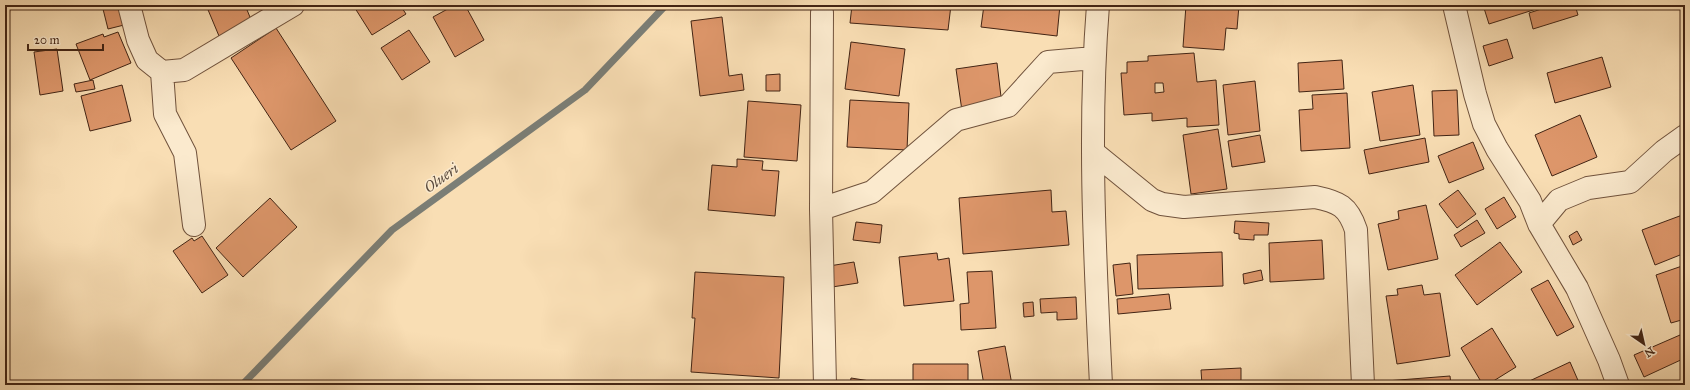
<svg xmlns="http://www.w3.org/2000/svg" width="1690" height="390" font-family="'IM FELL Great Primer',serif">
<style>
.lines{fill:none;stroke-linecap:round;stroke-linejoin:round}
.stream{stroke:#7b7e76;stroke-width:7}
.building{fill:#dd966a;stroke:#422414;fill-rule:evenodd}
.street-casing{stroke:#70523c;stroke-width:24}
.street{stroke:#fbeace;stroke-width:22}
.labels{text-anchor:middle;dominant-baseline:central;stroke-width:3;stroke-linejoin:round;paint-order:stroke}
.water-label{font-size:15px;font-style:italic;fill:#5a4a3d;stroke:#fbeace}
</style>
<rect width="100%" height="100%" fill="#f9deb4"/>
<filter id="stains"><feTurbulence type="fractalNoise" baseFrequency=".005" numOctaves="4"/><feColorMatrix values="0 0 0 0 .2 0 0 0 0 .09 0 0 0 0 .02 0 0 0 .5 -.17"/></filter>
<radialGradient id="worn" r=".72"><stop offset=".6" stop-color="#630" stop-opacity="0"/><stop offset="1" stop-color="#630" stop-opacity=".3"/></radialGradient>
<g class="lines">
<path class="stream" d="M242,385L392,230L585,90L666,5"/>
</g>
<path class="building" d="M5,5H10L8,38H5Z
M102,5H119L124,25L108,29Z
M206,5H245L252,22L219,36Z
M353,5H400L406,14L372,35Z
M455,5H465L484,40L455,57L433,17Z
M852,5H951L948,30L850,23Z
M984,5H1060L1057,36L981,27Z
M1186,5H1239L1237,29L1226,28L1224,50L1183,47Z
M1483,5H1549L1489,24Z
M1554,5H1575L1578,15L1533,29L1529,13Z
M722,17L729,76L742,74L744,90L700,96L691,21Z
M276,28L336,121L291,150L231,58Z
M409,30L430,62L402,80L381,48Z
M118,32L131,63L90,80L76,44L103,34L104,37Z
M1507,39L1513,58L1489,66L1483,46Z
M851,42L905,49L899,96L845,89Z
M57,49L63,91L40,95L34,52Z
M1194,53L1197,82L1216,80L1219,125L1187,127V118L1152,121V113L1124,115L1121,73H1127V62L1148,61V56ZM1155,83H1163L1164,92L1155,93Z
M1602,57L1611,87L1555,103L1547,73Z
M1342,60L1344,89L1299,92L1298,63Z
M997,63L1002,105L962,111L956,69Z
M780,74V91H766V75Z
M93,80L95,89L76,92L74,84Z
M1255,81L1260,131L1228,135L1223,85Z
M122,85L131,121L90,131L81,96Z
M1413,85L1420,135L1380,141L1372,92Z
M1457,90L1459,135L1434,136L1432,91Z
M1347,93L1350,148L1301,151L1299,110L1313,109L1312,95Z
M850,100L909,103L907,150L847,147Z
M748,101L801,105L797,161L744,157Z
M1580,115L1597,157L1552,176L1535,135Z
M1218,129L1227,189L1191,194L1183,135Z
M1260,135L1265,162L1232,167L1228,141Z
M1425,138L1429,162L1369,174L1364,150Z
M1473,142L1484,169L1449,183L1438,156Z
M737,159L763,161L762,170L779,171L775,216L708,210L712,165L737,167Z
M1051,190L1052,212L1066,211L1069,245L963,254L959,198Z
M1458,190L1476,214L1457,228L1439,204Z
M1504,197L1516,217L1497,229L1485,209Z
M270,198L297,227L243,277L216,248Z
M1426,205L1438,259L1388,270L1378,224L1399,219L1398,211Z
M1685,214V253L1655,265L1642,230Z
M1477,220L1485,233L1461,247L1454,235Z
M1235,221L1269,223L1268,235H1254V240L1239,239V234L1234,233Z
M856,222L882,225L880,243L853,240Z
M1577,231L1582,240L1573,245L1569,236Z
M202,236L228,275L202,293L173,251L192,238L194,241Z
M1322,240L1324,279L1270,282L1269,243Z
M1500,242L1522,272L1477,305L1455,275Z
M1222,252L1223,286L1138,289L1137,255Z
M937,253L938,260L949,258L954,301L904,306L899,257Z
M854,262L858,283L832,287L829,266Z
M1130,263L1133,294L1116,296L1113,265Z
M1685,265V319L1671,323L1656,275Z
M1261,270L1263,280L1244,284L1243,274Z
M992,271L996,328L961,330L960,304L969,303L967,272Z
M695,272L784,277L779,378L691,372L695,318H692Z
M1548,280L1574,327L1557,336L1531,289Z
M1422,285L1424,295L1440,293L1450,356L1397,364L1386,296L1398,295L1397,289Z
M1169,294L1171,309L1118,314L1117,299Z
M1076,297L1077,319L1057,320V312L1041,313L1040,299Z
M1033,302L1034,316L1024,317L1023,303Z
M1492,328L1516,367L1487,385H1483L1461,348Z
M1680,335L1685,346V358L1644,377L1634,355Z
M1005,346L1012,385H984L978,351Z
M1570,362L1580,385H1521Z
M913,364H968V385H913Z
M1241,368V385H1202L1201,370Z
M1450,376L1451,385H1386V381Z
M851,378L895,385H850Z"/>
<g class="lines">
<defs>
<path id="street" d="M129,5L138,40L147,60L162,72L184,70L293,5
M1098,5C1088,131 1095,258 1101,385
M1454,5L1475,94L1484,124L1497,149L1530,201L1539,224L1577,288L1609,360L1618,385
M822,13L821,209L825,385
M162,72L165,114L185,153L194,225
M1093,152L1152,200L1162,204L1184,207L1315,197C1339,202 1348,206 1356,230L1363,385
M821,209L872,192L956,120L1008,106L1048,62L1094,58
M1539,224L1559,200L1588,188L1630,182L1664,151L1685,136"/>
</defs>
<use href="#street" class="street-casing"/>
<use href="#street" class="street"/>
</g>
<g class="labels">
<g class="water-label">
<text transform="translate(441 178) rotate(-36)">Olueri</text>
</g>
</g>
<rect width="1690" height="390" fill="none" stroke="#f9deb4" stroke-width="20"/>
<rect x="6" y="6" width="1678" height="378" fill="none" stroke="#422414" stroke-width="2"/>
<rect x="10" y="10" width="1670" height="370" fill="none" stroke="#422414"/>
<g transform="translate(1644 344) rotate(146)" stroke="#fbeace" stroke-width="3" paint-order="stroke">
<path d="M0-3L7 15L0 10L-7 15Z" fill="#422414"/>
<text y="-6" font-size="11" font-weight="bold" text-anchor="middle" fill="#422414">N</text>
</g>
<path d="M28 44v6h75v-6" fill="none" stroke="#422414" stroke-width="2"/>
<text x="34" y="44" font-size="12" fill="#422414" stroke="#fbeace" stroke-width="3" paint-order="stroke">20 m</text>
<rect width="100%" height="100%" filter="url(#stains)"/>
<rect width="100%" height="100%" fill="url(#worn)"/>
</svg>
